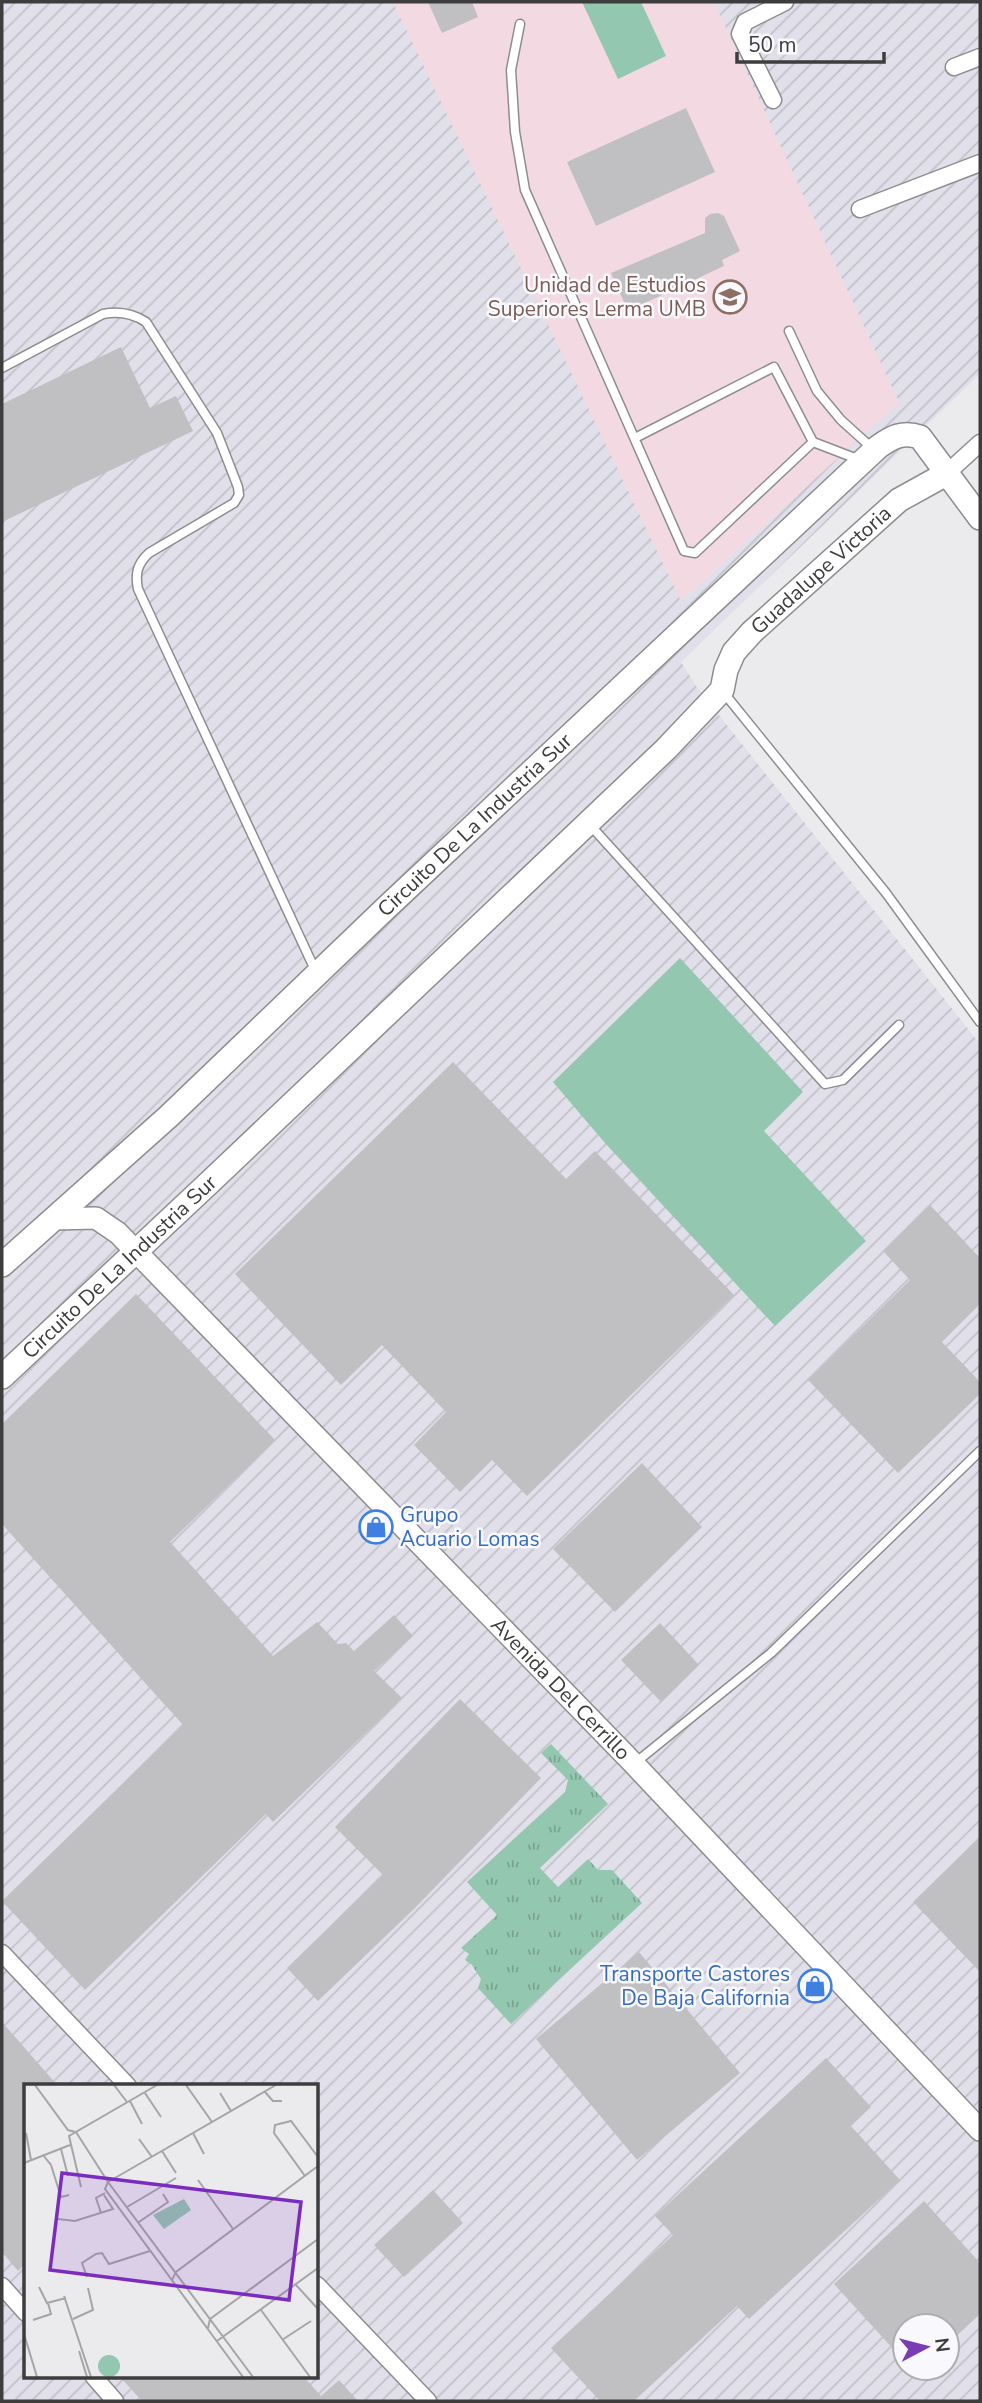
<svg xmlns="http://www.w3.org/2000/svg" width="982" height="2403" font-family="'Nunito Sans',sans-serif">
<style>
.industrial{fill:url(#industrial-furrows);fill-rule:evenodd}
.education{fill:#f3dae2}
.park{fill:url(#park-tufts)}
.pitch{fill:#94c7af}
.building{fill:#c0c0c3}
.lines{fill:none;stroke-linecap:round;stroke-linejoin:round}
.service-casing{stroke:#8d8d90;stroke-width:11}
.minor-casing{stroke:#8d8d90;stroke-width:19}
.tertiary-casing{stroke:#8d8d90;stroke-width:24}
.secondary-casing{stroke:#8d8d90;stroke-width:26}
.service{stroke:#fff;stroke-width:8}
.minor{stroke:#fff;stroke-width:16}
.tertiary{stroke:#fff;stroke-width:21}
.secondary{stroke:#fff;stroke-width:23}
.labels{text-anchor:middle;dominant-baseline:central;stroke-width:5;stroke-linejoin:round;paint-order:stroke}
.education-label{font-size:21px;fill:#785e54;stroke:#f9f8fc;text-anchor:end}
.street-label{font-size:21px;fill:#3d3d3e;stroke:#f9f8fc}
.shop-label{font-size:21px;fill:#366cbe;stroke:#f9f8fc;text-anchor:start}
.inset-road{fill:none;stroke:#a5a5a8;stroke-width:2}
.view{fill:#7b2cbf;fill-opacity:0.15;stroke:#7b2cbf;stroke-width:3.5}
.inset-edge{fill:none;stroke:#3d3d3e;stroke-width:3.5}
</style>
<defs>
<pattern id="industrial-furrows" width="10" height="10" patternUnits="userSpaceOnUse" patternTransform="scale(1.75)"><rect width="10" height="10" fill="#e1e0ea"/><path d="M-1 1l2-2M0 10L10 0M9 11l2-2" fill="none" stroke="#c2c1ca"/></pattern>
<pattern id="park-tufts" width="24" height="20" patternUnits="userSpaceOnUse" patternTransform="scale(1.75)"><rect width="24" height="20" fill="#94c7af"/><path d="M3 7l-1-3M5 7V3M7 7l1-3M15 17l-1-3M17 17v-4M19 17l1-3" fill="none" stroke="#7aa390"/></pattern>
</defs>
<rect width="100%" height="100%" fill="#ebebee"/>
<path class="industrial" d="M2,2H980V374L681,662L696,686L980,1044V2401H2ZM26,2086H317V2377H26ZM905,2326H947V2368H905Z"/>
<path class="education" d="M393,2H714L899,402L681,601Z"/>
<path class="park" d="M551,1744L608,1804L540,1868L558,1887L588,1859L598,1870H612L642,1903L511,2024L478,1988L481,1979L472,1965L465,1960L469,1954L461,1948L497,1915L467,1882L565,1792L568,1780L541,1753Z"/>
<path class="pitch" d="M582,2H641L666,56L618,79Z
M680,958L803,1092L764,1131L866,1241L775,1326L605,1143L553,1082Z"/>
<path class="building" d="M428,2H472L478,17L442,33Z
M686,108L715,172L596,226L567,162Z
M718,213L724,216L740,251L722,260L724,266L628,311L611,273L705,233V218L710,214Z
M121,347L150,408L176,396L193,431L2,522V404Z
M453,1062L566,1179L595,1151L734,1295L527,1496L492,1460L460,1492L414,1445L446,1412L382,1345L341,1385L235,1274Z
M930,1205L980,1258V1304L942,1342L980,1382V1394L898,1473L808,1380L910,1280L883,1251Z
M136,1294L275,1440L170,1542L273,1656L317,1622L338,1644L346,1643L354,1651L394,1615L413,1636L374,1671L402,1698L273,1822L266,1814L85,1990L2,1901L183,1725L2,1524V1424Z
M642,1463L702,1527L615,1612L553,1549Z
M660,1623L699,1665L661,1702L621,1660Z
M460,1699L541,1778L415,1908L318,2001L287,1968L383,1875L335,1827Z
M980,1837V1972L913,1902Z
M639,1952L740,2073L637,2160L536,2039Z
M2,2022L58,2086H26V2263L18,2271L2,2252Z
M826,2058L871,2107L851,2126L900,2180L749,2319L737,2306L634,2401H600L551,2348L673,2235L655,2216Z
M433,2190L463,2223L404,2277L374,2245Z
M924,2201L980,2263V2314L947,2345V2326H905V2362L834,2284Z
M120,2377H304L321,2396L339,2380L358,2401H142Z"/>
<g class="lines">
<defs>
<path id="service" d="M520,24L511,70L515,132L525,190L684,551L695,553L813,442
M789,331L817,391L841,420L872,448
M2,368L103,314C119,311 132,313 146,322L217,433L238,487L239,495L234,503L149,553C137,564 135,574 138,589L316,972
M635,438L774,367L813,442L860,460
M724,693L886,893L980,1022
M590,825L825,1084L843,1080L899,1025
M635,1763L771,1653L980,1451"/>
<path id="minor" d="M954,67L980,57
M773,100L740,34L745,22L785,2
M860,209L980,163
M946,474L980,443
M2,1953L128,2086
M317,2285L428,2401
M2,2286L26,2313
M94,2377L115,2401"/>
<g id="tertiary">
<path id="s1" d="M53,1219L96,1218L118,1233L634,1764L980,2130"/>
</g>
<g id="secondary">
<path id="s2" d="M2,1265L169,1116L386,908L878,447C892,437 903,431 920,437L980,518"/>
<path id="s3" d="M2,1377L211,1181L666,749L722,690L726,670L734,652L752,632L899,500L946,474"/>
</g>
</defs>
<use href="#service" class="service-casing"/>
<use href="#minor" class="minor-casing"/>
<use href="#tertiary" class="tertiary-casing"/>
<use href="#secondary" class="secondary-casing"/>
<use href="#service" class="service"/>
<use href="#minor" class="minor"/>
<use href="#tertiary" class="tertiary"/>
<use href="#secondary" class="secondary"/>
</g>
<defs>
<symbol id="school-ring" viewBox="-11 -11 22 22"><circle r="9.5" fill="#f9f8fc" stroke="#8d6e63" stroke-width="1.5"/><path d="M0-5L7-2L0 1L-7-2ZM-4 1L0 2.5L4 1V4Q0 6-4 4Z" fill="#8d6e63"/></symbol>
<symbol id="shop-ring" viewBox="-11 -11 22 22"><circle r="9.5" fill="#f9f8fc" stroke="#3f7fe0" stroke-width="1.5"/><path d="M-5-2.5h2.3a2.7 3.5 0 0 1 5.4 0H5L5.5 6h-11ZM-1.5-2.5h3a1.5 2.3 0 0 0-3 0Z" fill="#3f7fe0"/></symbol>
</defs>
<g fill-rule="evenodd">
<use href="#school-ring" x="711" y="278" width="38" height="38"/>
<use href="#shop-ring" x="357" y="1508" width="38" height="38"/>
<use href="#shop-ring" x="796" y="1967" width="38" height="38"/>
</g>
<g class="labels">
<g class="education-label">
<text x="706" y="285">Unidad de Estudios<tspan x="706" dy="24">Superiores Lerma UMB</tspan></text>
</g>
<g class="street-label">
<text stroke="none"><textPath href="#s3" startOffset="1155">Guadalupe Victoria</textPath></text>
<text stroke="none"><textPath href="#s2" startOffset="646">Circuito De La Industria Sur</textPath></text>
<text stroke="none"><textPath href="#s3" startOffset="161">Circuito De La Industria Sur</textPath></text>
<text stroke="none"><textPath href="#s1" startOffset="705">Avenida Del Cerrillo</textPath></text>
</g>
<g class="shop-label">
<text x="400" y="1515">Grupo<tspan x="400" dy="24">Acuario Lomas</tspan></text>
<text x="790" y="1974" text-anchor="end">Transporte Castores<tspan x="790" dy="24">De Baja California</tspan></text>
</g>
</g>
<g transform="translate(24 2084)">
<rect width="294" height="294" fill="#ebebee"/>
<path d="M74 282a11 11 0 1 1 22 0a11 11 0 1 1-22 0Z" fill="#94c7af"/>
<path d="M160,115L167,126L140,145L129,131Z" fill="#94c7af"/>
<path class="inset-road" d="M11,1L44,46L52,48L84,98M90,1L103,18M162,1L188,38M241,8L249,17H258M121,9L137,33M196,9L207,27M106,17L118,40M2,49L7,76M169,49L180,70M115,55L128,73M37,65L44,92M138,67L152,89M19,71L27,81L37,113L45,111M0,79L46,61M281,92L250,49L251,41L267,37L294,73M174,96L209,145M84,98L229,293M84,98L81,105L219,293M84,98L252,1M57,103L45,52L133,1M103,123L152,94M77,129L72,114L81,109M34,135L51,137L89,125L80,111M115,138L144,118L139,110M63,193L58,179L72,170L78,169L85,180L126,167M148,196L152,188L294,82M272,201L294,225M15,203L23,219L42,214M40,212L67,293M237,226L286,293M49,235L69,226L64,204M9,236L27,230L24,219M184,244L186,235L294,155M0,250L13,293M258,256L287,237M193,257L294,184M55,267L63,293"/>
<path class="view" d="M38,89L277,118L265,216L26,186Z"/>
<rect width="294" height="294" class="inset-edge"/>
</g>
<rect width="982" height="2403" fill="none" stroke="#3d3d3e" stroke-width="7"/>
<g transform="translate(926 2347) rotate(83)"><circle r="33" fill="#f9f8fc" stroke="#aeadb0" stroke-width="2"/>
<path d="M0-5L12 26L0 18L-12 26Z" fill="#7a3cb2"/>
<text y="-10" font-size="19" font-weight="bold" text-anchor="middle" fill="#3d3d3e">N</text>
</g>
<path d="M737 52v10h147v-10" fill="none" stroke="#3d3d3e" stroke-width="3.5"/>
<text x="748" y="52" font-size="21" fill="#3d3d3e" stroke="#f9f8fc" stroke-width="5" paint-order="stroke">50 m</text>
</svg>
